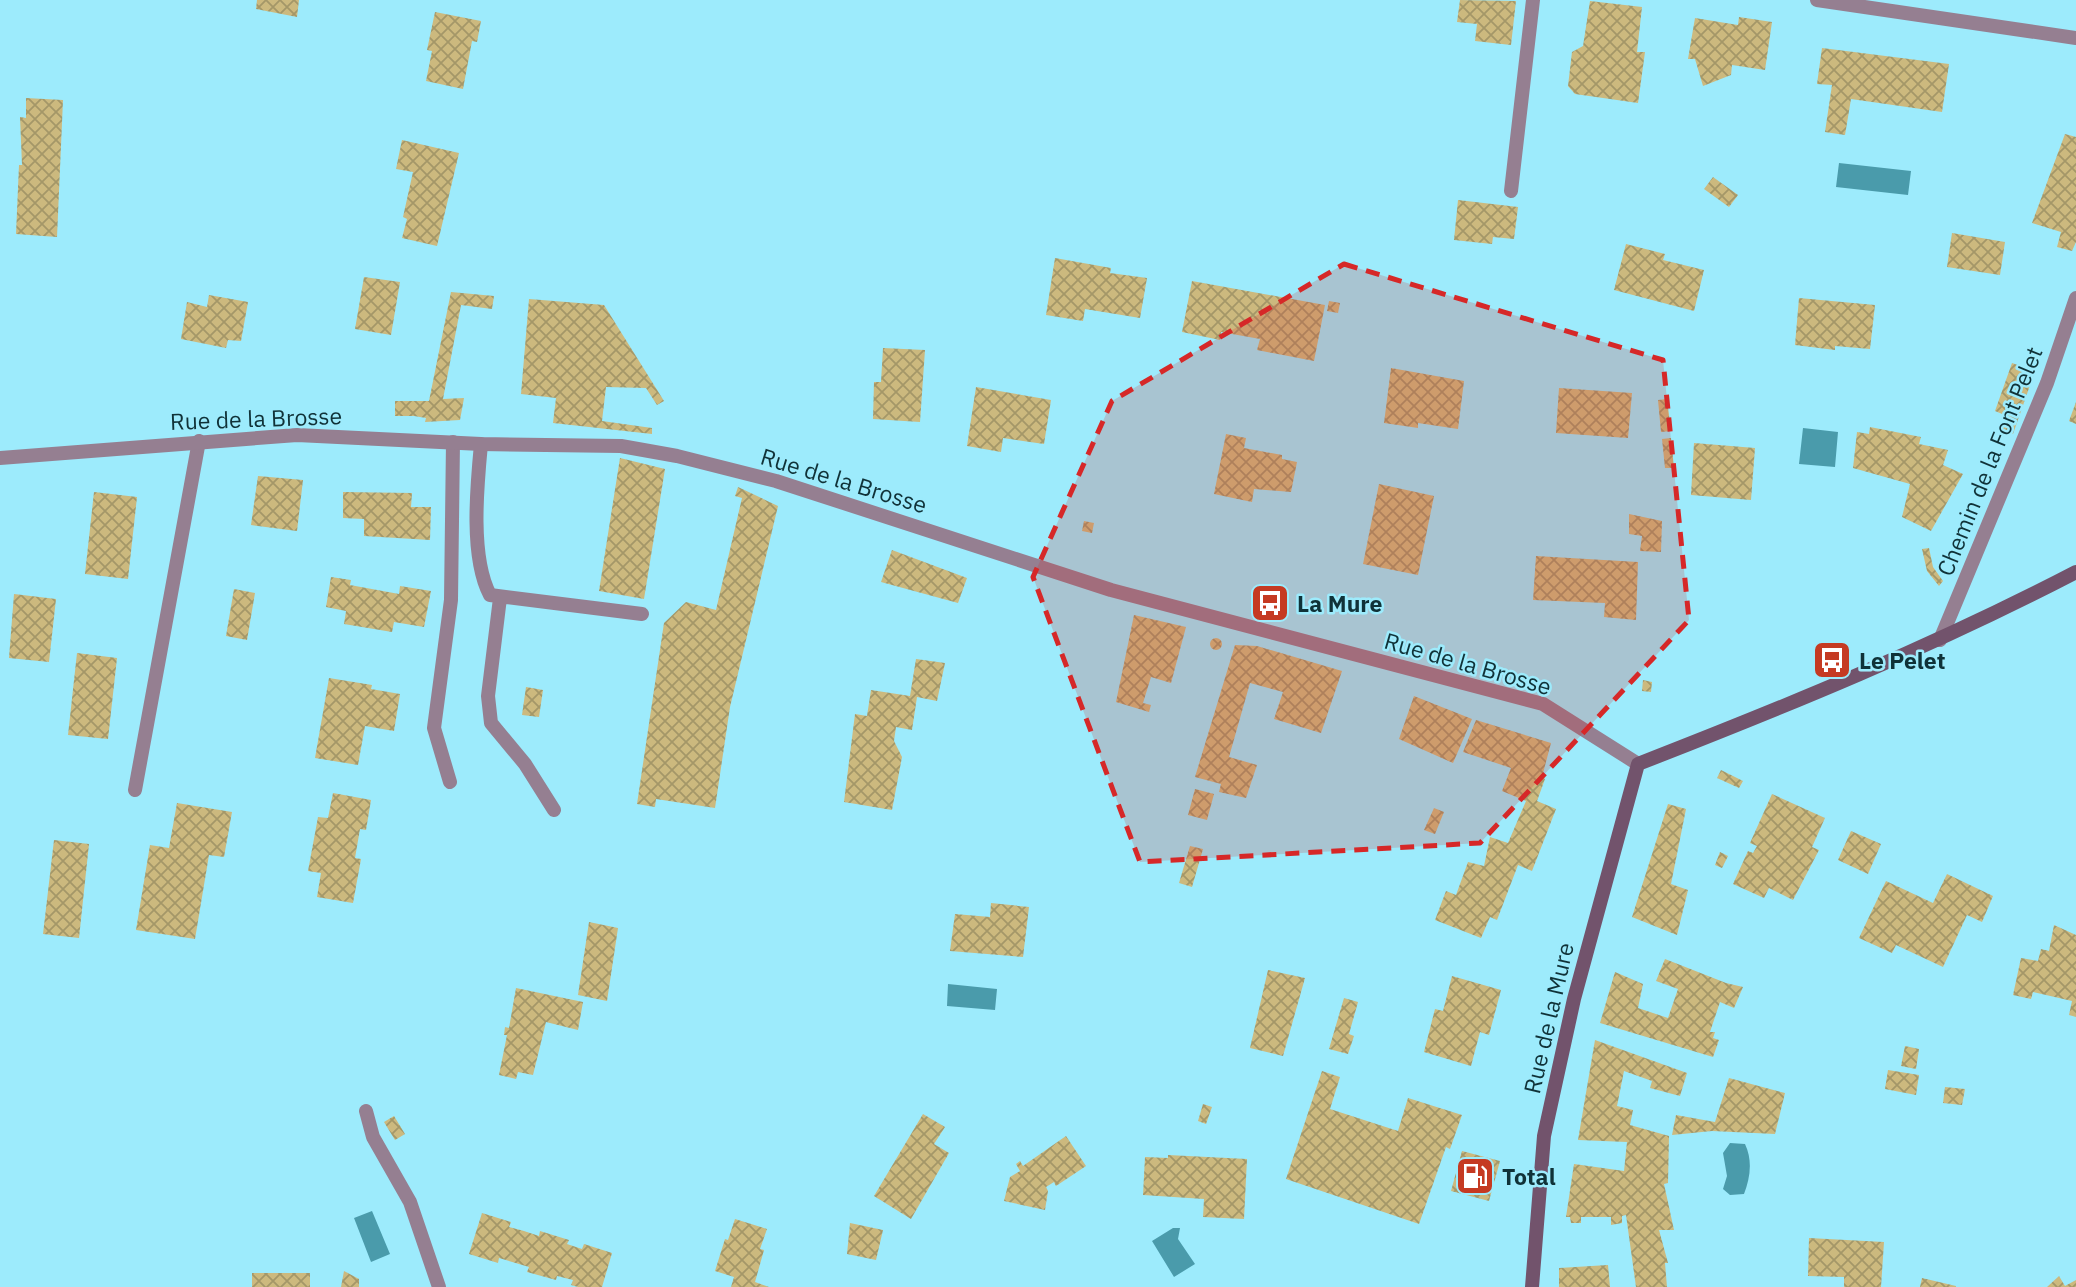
<svg xmlns="http://www.w3.org/2000/svg" width="2076" height="1287" font-family="'IBM Plex Sans',sans-serif">
<style>
.water{fill:#4a9bab}
.building{fill:url(#building-cross-hatch)}
.lines{fill:none;stroke-linecap:round;stroke-linejoin:round}
.service{stroke:#957f91;stroke-width:14}
.minor{stroke:#957f91;stroke-width:14}
.tertiary{stroke:#957f91;stroke-width:14}
.secondary{stroke:#72536c;stroke-width:14}
.marked{fill:#d62828;fill-opacity:0.2;stroke:#d62828;stroke-width:5;stroke-dasharray:14 9;stroke-linejoin:round}
.labels{text-anchor:middle;dominant-baseline:central;stroke-width:5;stroke-linejoin:round;paint-order:stroke}
.street-label{font-size:23px;fill:#103238;stroke:#9debfc}
.poi-label{font-size:23px;font-weight:bold;fill:#103238;stroke:#9debfc;text-anchor:start}
</style>
<defs>
<pattern id="building-cross-hatch" width="8" height="8" patternUnits="userSpaceOnUse" patternTransform="scale(1.75)"><rect width="8" height="8" fill="#ccb97e"/><path d="M0 0l8 8M0 8l8-8" fill="none" stroke="#a49768"/></pattern>
</defs>
<rect width="100%" height="100%" fill="#9debfc"/>
<path class="water" d="M1839,163L1911,171L1908,195L1836,187Z
M1803,428L1838,432L1835,467L1799,464Z
M948,984L997,989L995,1010L947,1006Z
M1730,1143L1745,1144C1753,1161 1750,1178 1744,1194L1730,1195L1723,1189L1727,1176L1723,1153Z
M372,1211L390,1254L371,1262L354,1218Z
M1173,1228H1180L1178,1239L1195,1264L1174,1277L1152,1241Z"/>
<path class="building" d="M257,0H299L297,17L256,9Z
M1460,0L1516,1L1511,45L1475,41L1477,24L1457,22Z
M1590,1L1642,7L1637,52H1645L1638,103L1575,94L1568,86L1572,52L1583,46Z
M435,12L481,21L477,42L472,41L463,89L426,81L432,51L427,50Z
M1739,17L1772,22L1765,70L1732,65L1731,75L1703,86L1695,59H1688L1695,18L1738,25Z
M1822,48L1949,64L1942,112L1851,99L1845,135L1825,132L1832,85L1817,84Z
M26,98L63,100L57,237L16,234L19,165H22L20,117L26,118Z
M2065,134L2076,137V242L2072,251L2057,247L2061,232L2032,223Z
M402,140L459,153L437,246L402,238L407,219L403,217L413,172L396,169Z
M1713,177L1738,195L1729,207L1704,189Z
M1458,200L1518,207L1514,239L1493,237L1492,244L1454,240Z
M1952,233L2005,242L2000,275L1947,267Z
M1626,244L1665,254L1663,260L1704,270L1694,311L1614,290Z
M1055,258L1111,268L1110,273L1147,278L1140,318L1085,309L1083,321L1046,315Z
M364,277L400,282L391,335L355,329Z
M1192,281L1325,305L1314,361L1257,350L1260,339L1221,332L1220,340L1182,332Z
M451,292L494,296L492,309L461,305L443,399L464,398L460,420L425,422L426,418L414,416H395V401H429Z
M209,295L248,302L241,341L228,340L226,348L181,339L187,302L207,307Z
M1799,298L1875,305L1870,349L1835,346V350L1795,345Z
M529,299L604,305L664,401L657,405L646,388L606,387L602,421L652,428V434L553,423L556,398L521,394Z
M1329,301L1340,303L1338,313L1327,311Z
M883,348L925,350L920,422L873,419L874,382H881Z
M2012,363L2035,371L2013,434L2002,431L2007,416L1995,411Z
M1391,368L1464,381L1458,429L1418,423V428L1384,423Z
M976,387L1051,400L1044,444L1003,438L1001,452L967,446Z
M1559,388L1632,393L1628,438L1556,433Z
M1667,399L1671,431L1661,432L1658,400Z
M2076,402V424L2069,421Z
M1870,427L1921,437L1919,444L1948,450L1943,465L1963,474L1931,531L1902,517L1910,484L1853,468L1857,432L1869,434Z
M1226,434L1246,438L1244,448L1282,455V459L1297,462L1291,492L1254,489L1252,502L1214,494Z
M1671,438L1674,468H1665L1662,439Z
M1694,443L1755,448L1751,500L1691,495Z
M620,458L665,469L644,599L599,591Z
M258,476L303,480L297,531L251,525Z
M1379,484L1434,496L1418,575L1363,564Z
M738,487L778,506L730,707L715,808L656,799L655,807L637,804L664,623L686,602L716,610L742,498L735,496Z
M94,492L137,497L128,579L85,574Z
M343,492L412,493L411,507H431L430,540L364,536V519L343,518Z
M1629,514L1662,521L1661,552L1640,551L1642,536L1629,534Z
M1084,521L1094,523L1092,533L1082,531Z
M1929,548L1933,567L1943,581L1939,586L1927,571L1922,549Z
M892,550L967,578L958,603L881,582Z
M1536,556L1638,562L1636,620L1604,617L1605,603L1533,600Z
M331,577L351,580L350,585L399,594L400,586L431,591L424,627L394,622L392,632L344,624L346,611L326,607Z
M234,589L255,593L247,640L226,636Z
M14,594L56,599L49,662L9,658Z
M1134,615L1186,627L1171,683L1151,677L1143,703L1151,705L1149,712L1116,702Z
M1210 644a6 6 0 1 1 12 0a6 6 0 1 1-12 0Z
M1235,645L1257,646L1342,671L1321,733L1274,719L1283,692L1250,683L1229,757L1257,765L1246,798L1219,792L1221,784L1195,777Z
M77,653L117,658L108,739L68,735Z
M916,659L945,663L937,701L917,697L912,730L896,727L894,741L902,757L892,810L844,802L855,714L867,716L871,690L910,696Z
M329,678L372,685L371,689L400,694L394,731L365,726L358,765L315,758Z
M1643,680L1652,682L1651,692L1642,691Z
M526,687L543,690L539,717L522,715Z
M1414,696L1472,719L1453,763L1399,739Z
M1476,720L1551,743L1542,777L1545,779L1537,801L1556,809L1532,871L1518,865L1497,920L1490,917L1481,938L1435,920L1446,891L1456,895L1468,862L1484,866L1490,837L1508,843L1526,801L1502,791L1511,768L1463,752Z
M1721,770L1743,781L1739,788L1717,778Z
M1195,789L1214,794L1207,820L1188,815Z
M333,793L371,800L366,830L360,829L355,858L361,859L353,903L317,897L321,873L308,871L318,817L328,818Z
M1772,794L1825,818L1812,847L1819,850L1793,900L1769,888L1764,898L1733,884L1748,851L1753,853L1757,846L1750,843Z
M177,803L232,812L224,857L209,855L195,939L136,930L150,845L169,848Z
M1668,804L1686,809L1671,884L1688,890L1677,935L1632,917Z
M1434,808L1444,812L1435,834L1424,830Z
M1851,831L1881,844L1868,874L1838,860Z
M54,840L89,844L79,938L43,934Z
M1190,846L1203,849L1192,887L1179,883Z
M1720,852L1728,856L1722,868L1715,865Z
M1947,874L1993,896L1982,922L1967,915L1943,967L1896,945L1892,953L1859,938L1886,881L1933,903Z
M991,903L1029,907L1023,957L950,951L955,914L990,917Z
M589,922L618,928L607,1001L578,995Z
M2054,925L2076,935V1017L2069,1015L2072,1001L2033,992L2031,999L2013,995L2021,958L2038,961L2041,949L2049,951Z
M1665,959L1726,983L1743,987L1734,1008L1720,1002L1710,1032H1715L1713,1038L1719,1040L1713,1057L1600,1023L1615,972L1643,984L1638,1008L1668,1018L1678,989L1656,981Z
M1268,970L1305,978L1283,1056L1250,1048Z
M1452,976L1501,990L1489,1035L1480,1032L1471,1066L1424,1052L1435,1009L1443,1011Z
M516,988L583,1002L578,1030L546,1022L533,1075L518,1072L516,1079L499,1075L507,1035H504L505,1027L509,1028Z
M1344,998L1358,1002L1349,1034L1354,1036L1348,1054L1329,1049Z
M1595,1040L1687,1073L1680,1096L1650,1088L1652,1081L1624,1071L1617,1106L1633,1110L1630,1125L1669,1136L1668,1183L1664,1184L1674,1230H1659L1668,1263H1665L1667,1287H1636L1626,1215L1622,1216V1223L1611,1225V1217H1581V1223H1571L1570,1217H1566L1574,1164L1624,1171L1627,1142L1578,1140Z
M1905,1046L1919,1049L1916,1069L1901,1066Z
M1888,1070L1919,1075L1916,1095L1885,1089Z
M1322,1071L1340,1077L1330,1109L1398,1131L1408,1098L1462,1115L1450,1149L1446,1147L1419,1224L1286,1179Z
M1729,1078L1785,1093L1775,1134L1712,1131L1672,1135L1676,1115L1715,1122Z
M1945,1087L1965,1089L1962,1105L1943,1103Z
M1203,1104L1212,1107L1206,1124L1198,1121Z
M923,1114L945,1127L934,1144L949,1153L911,1219L874,1196Z
M394,1116L405,1134L395,1140L384,1122Z
M1066,1136L1086,1166L1056,1186L1054,1182L1046,1187L1048,1191L1045,1210L1004,1201L1010,1177L1020,1171L1016,1164L1020,1161L1023,1166Z
M1462,1151L1500,1161L1489,1201L1451,1191Z
M1168,1155L1247,1159L1244,1219L1203,1217L1204,1199L1143,1195L1145,1157L1168,1158Z
M482,1213L511,1222L509,1227L524,1231L539,1236L540,1231L569,1240L567,1244L582,1249L584,1244L612,1253L602,1287H578L571,1285L573,1280L557,1276L556,1280L527,1272L529,1267L499,1258L498,1263L469,1254Z
M735,1219L767,1229L760,1249L764,1250L755,1282L769,1287H731L734,1277L715,1271L725,1239L728,1240Z
M850,1223L883,1230L876,1260L847,1254Z
M1809,1238L1884,1242L1881,1287H1844V1277L1808,1276Z
M1608,1265L1610,1287H1559V1268Z
M344,1271L359,1279V1287H341Z
M252,1273H310V1287H252Z
M2059,1276L2065,1286L2076,1280V1287H2047Z
M1922,1278L1956,1286V1287H1920Z"/>
<g class="lines">
<path class="service" d="M1511,191L1533,0
M481,444C477,486 470,557 490,595L642,614
M500,598L488,696L491,723L525,764L554,810
M450,782L434,728L451,600L453,442
M135,790L199,441"/>
<path class="minor" d="M1817,0L2076,38
M1940,640L2047,383L2076,298
M366,1111L373,1137L410,1202L439,1287"/>
<path class="tertiary" d="M0,458L297,435L481,444L621,446L677,456L776,481L1111,590L1543,704L1638,764"/>
<path class="secondary" d="M1532,1287L1544,1136L1574,999L1638,764C1787,706 1934,646 2076,572"/>
</g>
<path class="marked" d="M1344,264L1663,360L1689,620L1480,843L1140,862L1033,577L1112,401Z"/>
<defs>
<symbol id="bus-square" viewBox="-11 -11 22 22"><rect x="-9" y="-9" width="18" height="18" rx="4" fill="#c53a22" stroke="#9debfc"/><path d="M-5-6H5V4H4V6H2V4H-2V6H-4V4H-5ZM-3.5-4V0h7V-4ZM-3.5 1.2v1.5H-2V1.2ZM2 1.2v1.5H3.5V1.2Z" fill="#fff"/></symbol>
<symbol id="fuel-square" viewBox="-11 -11 22 22"><rect x="-9" y="-9" width="18" height="18" rx="4" fill="#c53a22" stroke="#9debfc"/><path d="M-5.5-6h7V0h2V4h1.3V-2.5L3-4.5l.8-.8L6-3V5H2.5V1h-1V6h-7ZM-4.2-4.7v3.2H.2V-4.7Z" fill="#fff"/></symbol>
</defs>
<g fill-rule="evenodd">
<use href="#bus-square" x="1248" y="581" width="44" height="44"/>
<use href="#bus-square" x="1810" y="638" width="44" height="44"/>
<use href="#fuel-square" x="1453" y="1154" width="44" height="44"/>
</g>
<g class="labels">
<g class="street-label">
<text transform="translate(256 418) rotate(-2)">Rue de la Brosse</text>
<text transform="translate(1989 461) rotate(-68)">Chemin de la Font Pelet</text>
<text transform="translate(844 480) rotate(17)">Rue de la Brosse</text>
<text transform="translate(1468 663) rotate(16)">Rue de la Brosse</text>
<text transform="translate(1548 1018) rotate(-77)">Rue de la Mure</text>
</g>
<g class="poi-label">
<text x="1297" y="603">La Mure</text>
<text x="1859" y="660">Le Pelet</text>
<text x="1502" y="1176">Total</text>
</g>
</g>
</svg>
